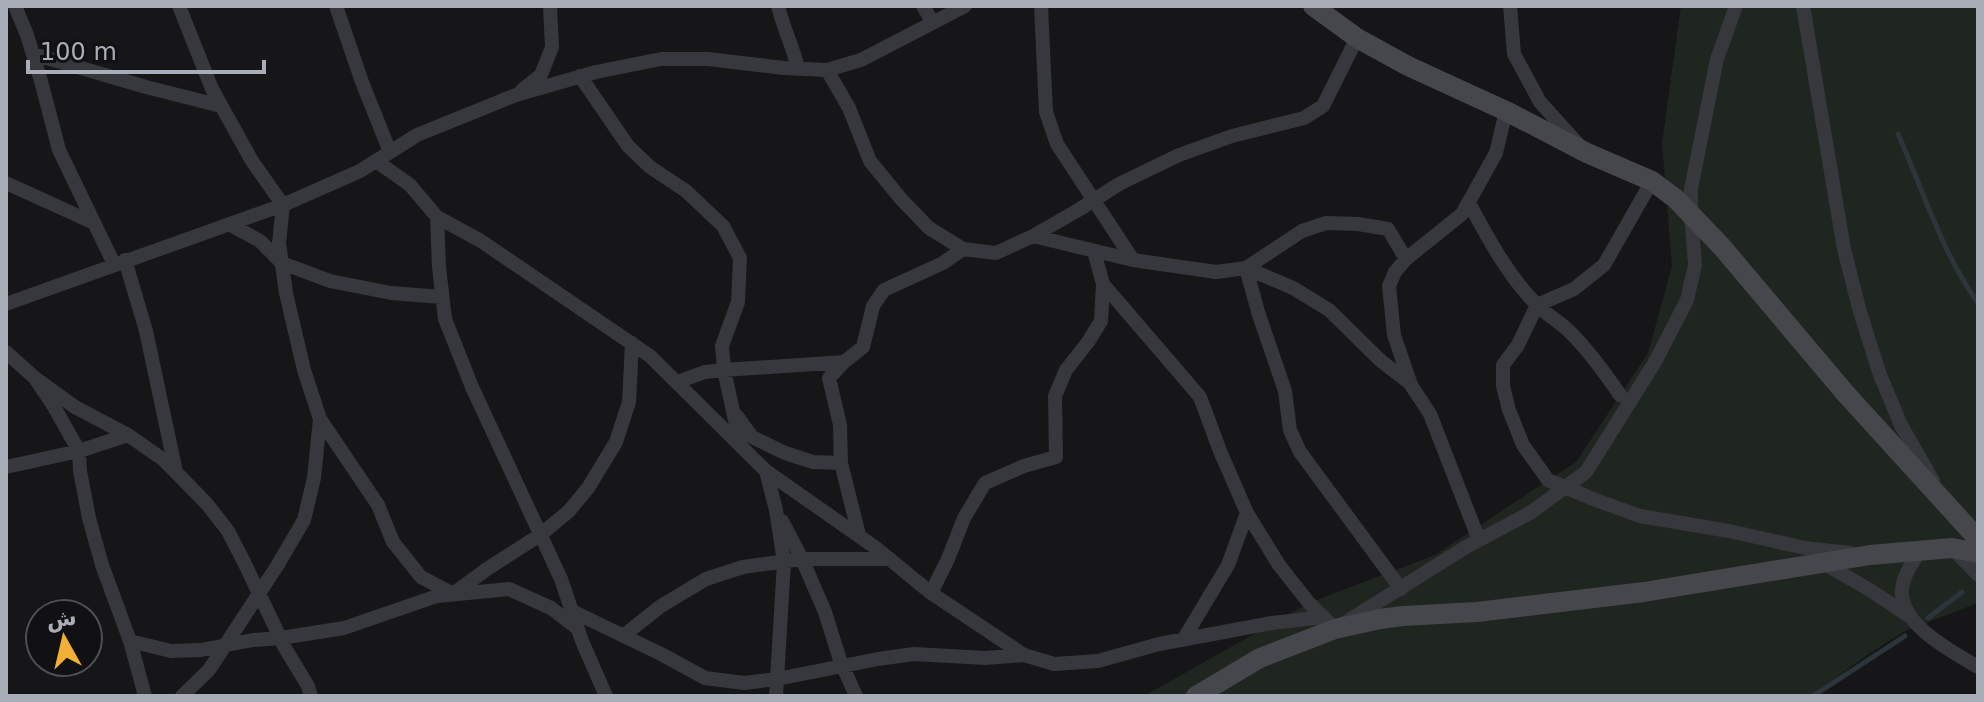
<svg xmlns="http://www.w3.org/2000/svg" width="1984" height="702" font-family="'DejaVu Sans','Noto Sans Arabic',sans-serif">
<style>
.green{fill:#1e261f}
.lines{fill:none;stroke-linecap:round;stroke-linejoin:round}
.stream{stroke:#2c353c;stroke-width:5}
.street{stroke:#37383d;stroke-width:14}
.secondary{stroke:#45474d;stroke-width:20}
</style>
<rect width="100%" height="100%" fill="#161618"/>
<path class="green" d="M1681,6H1978V603L1905,631L1867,655L1811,696H1144L1309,603L1435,555L1576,462L1648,353L1672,266L1662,143Z"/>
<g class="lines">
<path class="stream" d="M1898,134C1923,190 1942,253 1978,303
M1928,618L1962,592
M1813,696L1905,636"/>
<path class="street" d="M15,6L27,35L41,81L59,150L114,264
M179,6L212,89L252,161L283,205L279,243L286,293L304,370L320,419L314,478L304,520L277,566L209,670L182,696
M336,6L362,82L390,152
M778,6C783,27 793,47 798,68
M923,6L933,23
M1041,6L1046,112L1057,144L1133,260
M1510,6L1514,54L1540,102L1578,144
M1803,6L1844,249L1860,312L1880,375L1901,425L1933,481
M33,54L146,87L221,106
M827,70L849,108L870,161L901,199L929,228L963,249L996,253L1033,236L1080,209L1119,184L1179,155L1232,136L1304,118L1323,106L1357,38
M580,76L628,146L650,167L686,191L723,226L740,258L738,302L722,346L724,370L740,443
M522,90L541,75L552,47L550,6
M376,161L410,185L437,217L481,241L650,356L766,471L876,548L931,593L1024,655L1054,664L1098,661L1159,644L1218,633L1272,623L1324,617
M1652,181L1604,265L1574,289L1537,305L1518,345L1503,365V386L1509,410L1523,445L1548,480L1593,499L1640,516L1729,531L1805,548L1850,553
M6,183L94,223
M1469,203C1488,238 1508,276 1537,305C1547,315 1560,322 1570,332C1589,351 1605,373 1620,395
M437,217L439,267L445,319L472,387L561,579L582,641L606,696
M229,224L260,241L282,263L330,281L391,293L442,297
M1033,236L1133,260L1216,272L1246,268L1302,231L1326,223L1358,224L1388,229L1406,259
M1094,251L1103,284L1200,397L1220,451L1247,513L1279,565L1309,603L1335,629L1466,547L1530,513L1586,472L1655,362L1687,300L1695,265L1691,214V189L1717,59L1736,6
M125,260L146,331L176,472
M1246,268L1258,312L1285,391L1290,430L1300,452L1401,589
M1246,268L1293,288L1329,310L1381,361L1411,384
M6,304L283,205L360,171L417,135L516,95L596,72L661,59H708L784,68L827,70L861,60L965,6
M6,352L35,378L53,405L79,451L80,471L89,518L102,565L130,641L145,696
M35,378L75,407L128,435L164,460L207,504L228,531L244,562L285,648L308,686L311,696
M677,382L705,372L724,370L844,362
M737,416L752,437L785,453L813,462L841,463
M320,419L378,505L393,542L421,577L453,594L487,569L540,535L569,511L588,488L616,442L629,402L632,343
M6,467L79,451L128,435
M766,471L776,510L784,562L776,696
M782,521L802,559L825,612L840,660L856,696
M859,535L841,463L840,425L829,378L844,362L863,347L873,306L884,290L943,263L963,249
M1479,540L1430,414L1411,385L1394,335L1389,286L1395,272L1406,259L1462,214L1496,153L1506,111
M1953,549L1978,575
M1921,550C1913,561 1906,571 1903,583C1893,622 1951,651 1978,667
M1823,563L1870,590L1909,616
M931,593L948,559L964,518L985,483L1024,466L1056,457L1055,396L1066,370L1088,342L1101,321L1103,284
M572,611L663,655L705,678L744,683L777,679L878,659L914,654L985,658L1024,655
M623,636L661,606L706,579L743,567L802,559H890
M1183,640L1228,565L1247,513
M130,641L171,651L201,650L253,640L281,638L344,628L437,596L509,589L551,608L577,628"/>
<path class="secondary" d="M1313,6L1357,38L1408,66L1506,111L1587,153L1652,181L1676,199L1722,247L1846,394L1978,539
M1196,696L1260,658L1335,629L1380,619L1403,616L1477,612L1644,592L1870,555L1952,548L1978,553"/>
</g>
<rect width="1984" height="702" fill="none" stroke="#a8adb8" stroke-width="16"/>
<g transform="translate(64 638) rotate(352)"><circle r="38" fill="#111113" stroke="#4d4f55" stroke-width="2"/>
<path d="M0-6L14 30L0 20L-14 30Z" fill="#f2b134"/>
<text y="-12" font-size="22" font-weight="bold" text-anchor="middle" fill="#a8adb8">ش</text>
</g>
<path d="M28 60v12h236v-12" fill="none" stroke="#a8adb8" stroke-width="4"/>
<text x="40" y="60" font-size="24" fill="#a8adb8" stroke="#111113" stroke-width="6" paint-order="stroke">100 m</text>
</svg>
